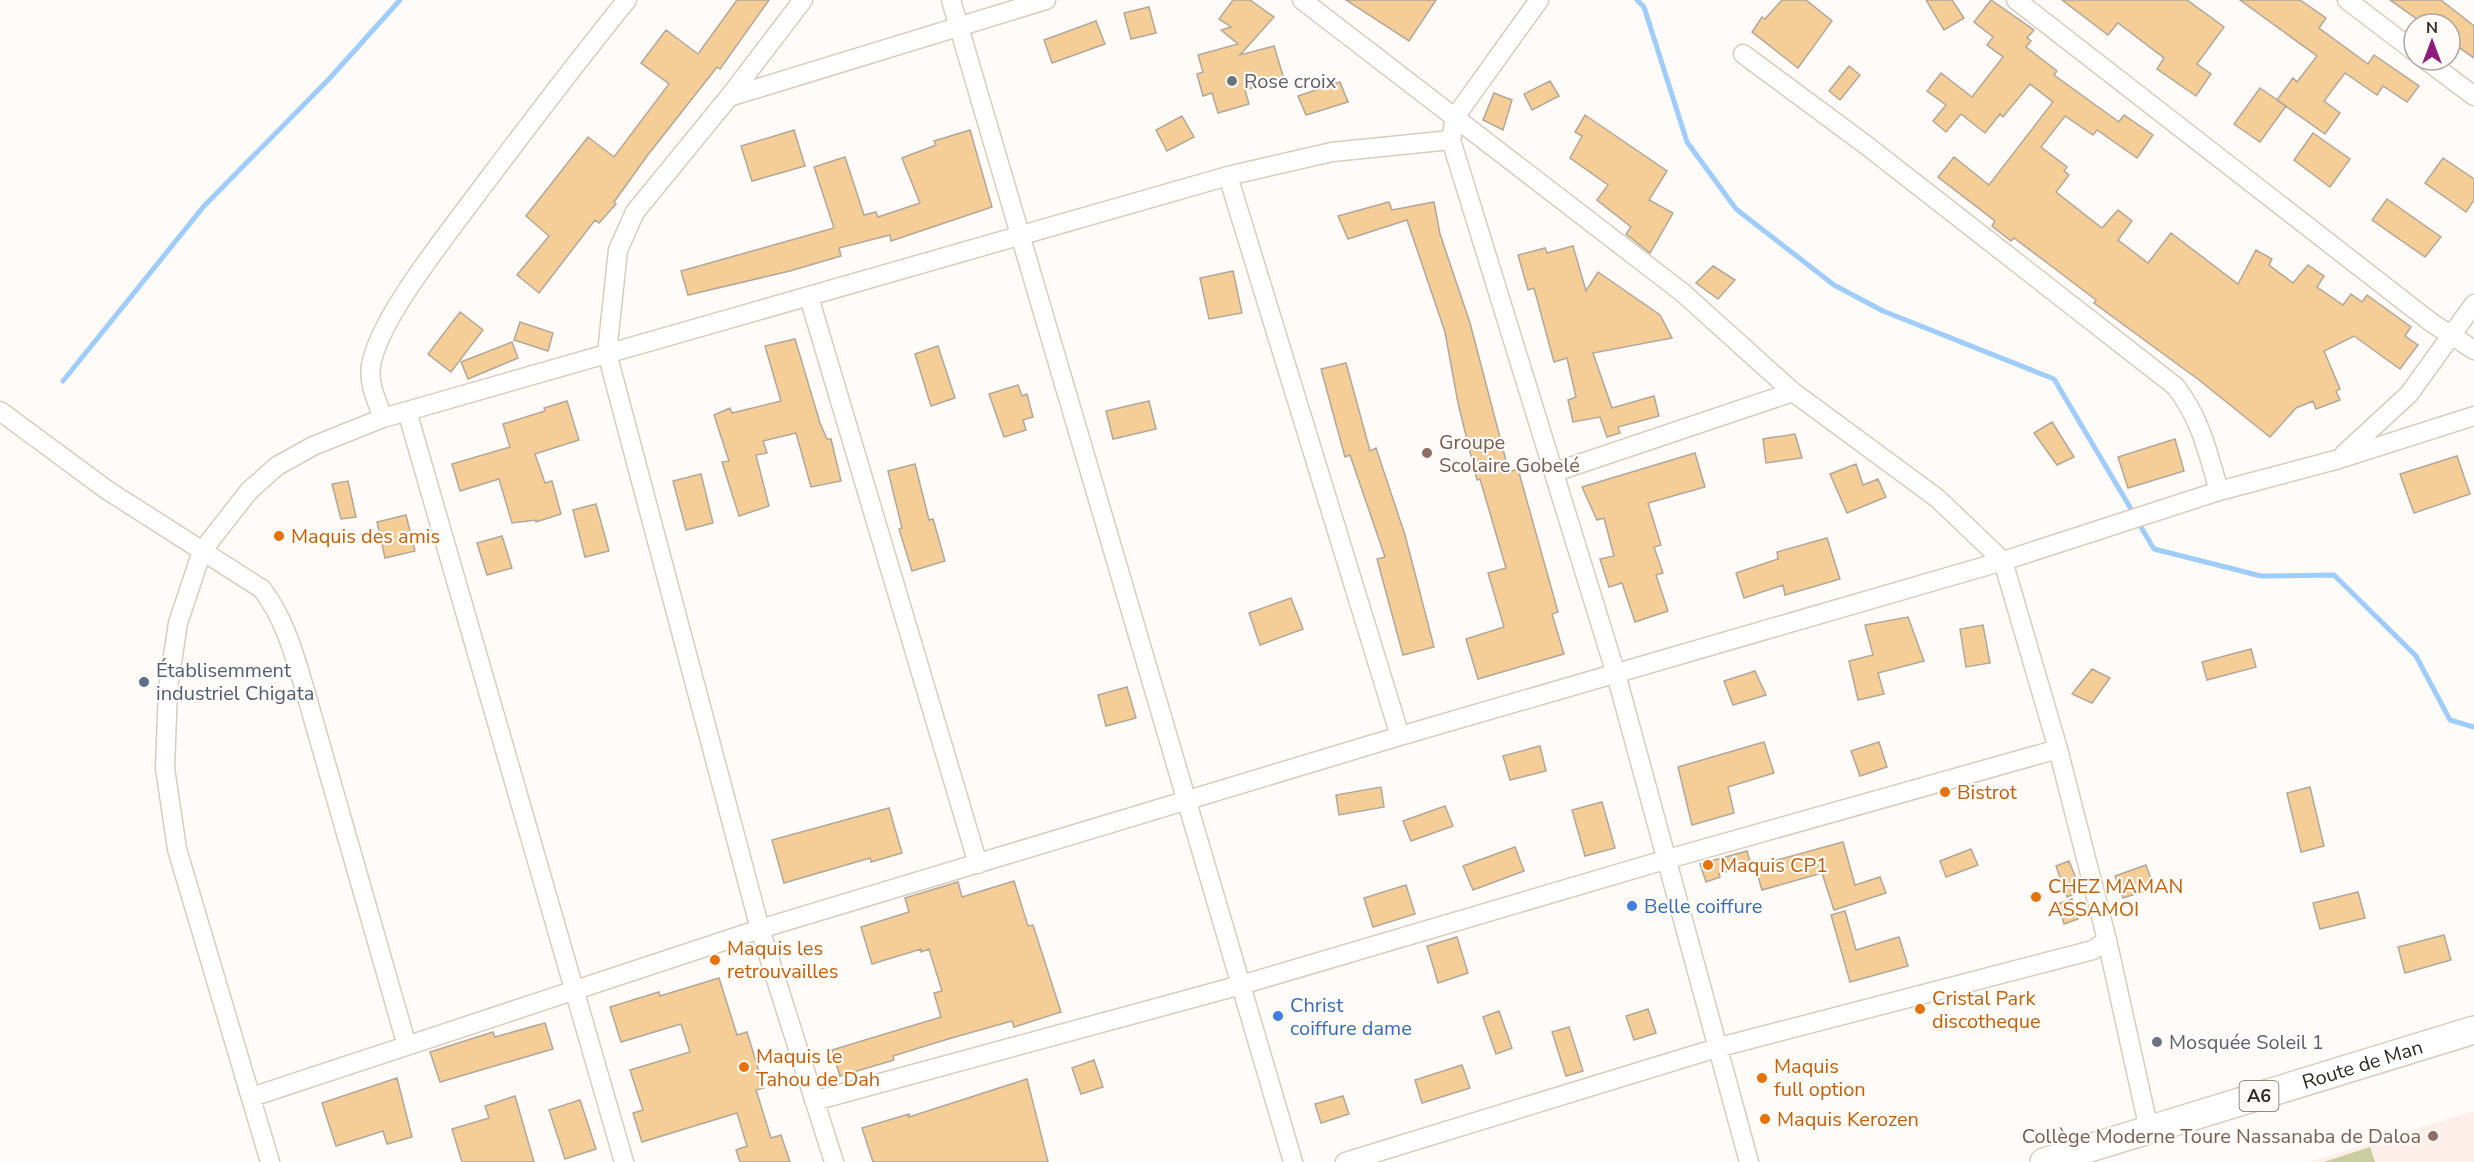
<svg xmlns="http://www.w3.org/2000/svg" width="2474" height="1162" font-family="'Nunito Sans',sans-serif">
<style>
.education{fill:#fdeee9}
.green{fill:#c9cd9f}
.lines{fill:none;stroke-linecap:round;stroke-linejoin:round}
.stream{stroke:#9eccfb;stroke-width:5}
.building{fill:#f5cd97;stroke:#b2a798;stroke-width:1.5}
.minor-casing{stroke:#d8ccbc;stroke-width:21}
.highway-casing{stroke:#d8ccbc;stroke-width:30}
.minor{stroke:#fff;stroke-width:18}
.highway{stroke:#fff;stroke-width:27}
.worship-dot{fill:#6b7280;stroke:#fefbf8;stroke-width:2}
.education-dot{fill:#8d6e63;stroke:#fefbf8;stroke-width:2}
.food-dot{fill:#e8710a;stroke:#fefbf8;stroke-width:2}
.service-dot{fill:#5c6f8a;stroke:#fefbf8;stroke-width:2}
.shop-dot{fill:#3f7fe0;stroke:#fefbf8;stroke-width:2}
.labels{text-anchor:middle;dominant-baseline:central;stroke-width:4.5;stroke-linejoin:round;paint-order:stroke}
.shield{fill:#fefbf8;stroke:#6c6964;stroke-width:1.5}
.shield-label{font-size:18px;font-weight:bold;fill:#2e2a24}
.worship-label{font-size:20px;fill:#5b616d;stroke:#fefbf8;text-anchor:start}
.education-label{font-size:20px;fill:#785e54;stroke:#fefbf8;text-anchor:start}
.food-label{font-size:20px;fill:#c56008;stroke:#fefbf8;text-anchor:start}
.service-label{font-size:20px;fill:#4e5e75;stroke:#fefbf8;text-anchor:start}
.shop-label{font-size:20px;fill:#366cbe;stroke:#fefbf8;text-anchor:start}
.street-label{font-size:20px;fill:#2e2a24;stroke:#fefbf8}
</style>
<rect width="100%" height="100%" fill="#fefbf8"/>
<path class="education" d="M2474,1111V1162H2310Z"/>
<path class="green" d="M2370,1147L2375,1162H2324Z"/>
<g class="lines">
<path class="stream" d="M1637,0L1644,7L1687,142L1736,209L1834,285L1883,311L2054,379L2134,514
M63,381L204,206L329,79L400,0
M2138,522L2154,549L2261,576L2334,575L2416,656L2450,720L2474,727"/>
</g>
<path class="building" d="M737,0H769L720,69L717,67L647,156L614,202L616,204L599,223L595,220L539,293L517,275L549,236L526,216L588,137L614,157L669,84L641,63L666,30L698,54Z
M1233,0H1250L1274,17L1240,55L1274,46L1284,79L1245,90L1249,104L1218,113L1212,93L1203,96L1197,74L1203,72L1198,55L1238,44L1221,30L1231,27L1219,19Z
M1346,0H1436L1409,41Z
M1782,0H1806L1832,21L1798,68L1752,32L1762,17L1765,19Z
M1926,0H1952L1964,18L1944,30Z
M1991,0L2034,30L2027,38L2031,41L2026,47L2057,71L2054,75L2119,122L2124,115L2153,135L2137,158L2097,130L2093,135L2065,116L2041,147L2067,167L2064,171L2069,175L2056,192L2102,228L2118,210L2132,221L2118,240L2148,263L2171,233L2238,284L2256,250L2272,259L2269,265L2293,283L2308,265L2324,276L2317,287L2343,305L2351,294L2362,302L2367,295L2411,327L2405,336L2418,345L2400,369L2354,336L2324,351L2340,389L2336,391L2340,400L2316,409L2313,401L2296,408L2270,437L2199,380L2094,303L2096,300L2054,268L2014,238L2011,241L1992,226L1995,221L1938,177L1954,157L1989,185L2053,102L2030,84L2003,117L2000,114L1985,133L1961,114L1946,132L1933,121L1946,105L1927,91L1941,73L1972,97L2003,57L1987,45L1993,37L1974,22Z
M2062,0H2187L2224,27L2197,64L2211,74L2196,96L2157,69L2164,58L2118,23L2108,35Z
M2240,0H2300L2326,18L2319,28L2368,64L2374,55L2419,86L2407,102L2383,86L2377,95L2345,73L2324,101L2340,113L2325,134L2277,100L2293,78L2297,82L2317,56Z
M2390,0H2441L2474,26V58L2450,41V24H2424Z
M1149,7L1156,33L1131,39L1124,13Z
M1096,21L1105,44L1052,63L1044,40Z
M1849,66L1860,75L1840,100L1829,91Z
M1550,81L1559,96L1532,110L1524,94Z
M1340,82L1348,102L1306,115L1298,96Z
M2260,88L2286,106L2260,142L2234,124Z
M1494,93L1512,100L1503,130L1483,120Z
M1585,115L1667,171L1649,200L1673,213L1650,253L1626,234L1631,227L1597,200L1608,185L1570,158L1582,136L1575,132Z
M1182,116L1194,137L1167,151L1156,130Z
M794,130L805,166L752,181L741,146Z
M970,130L992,207L891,241L890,235L839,248L841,256L790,271L688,295L681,271L834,228L814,167L845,157L864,215L876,212L878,217L920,203L902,158L936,145L934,141Z
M2313,133L2350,159L2330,187L2294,160Z
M2443,158L2474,179V200L2466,212L2425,183Z
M2387,199L2441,237L2425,257L2372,220Z
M1389,202L1392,210L1434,202L1440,234L1470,323L1509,472L1518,469L1558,612L1552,614L1564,654L1478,679L1466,639L1504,627L1488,573L1506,568L1480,479L1477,480L1458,403L1445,332L1407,220L1348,239L1338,216Z
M1573,246L1586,291L1598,272L1660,315L1672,338L1593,353L1612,408L1654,396L1659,416L1618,427L1620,433L1607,437L1600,417L1573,422L1568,400L1576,397L1567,358L1554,362L1534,288L1528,290L1518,255L1545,248L1547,253Z
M1713,266L1735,280L1718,299L1696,283Z
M1233,271L1242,313L1209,319L1200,278Z
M460,312L483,330L451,372L428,354Z
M520,322L553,333L548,351L514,340Z
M795,339L820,423L827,439H831L841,481L811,487L796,433L763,441L767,453L756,455L769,506L739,516L722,462L729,461L714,415L730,408L732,413L781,401L765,346Z
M512,342L518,358L468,379L461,362Z
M938,346L955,398L931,406L915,354Z
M1346,363L1370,451L1376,448L1405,535L1434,647L1403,655L1377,559L1385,557L1350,455L1345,457L1321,369Z
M1018,385L1022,396L1027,394L1033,417L1023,420L1026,430L1004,437L989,394Z
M567,401L579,440L535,454L545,483L552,481L561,514L536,522V520L512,523L499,479L460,491L452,464L510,447L503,424L545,411L544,408Z
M1149,401L1156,429L1113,439L1106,411Z
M2052,422L2074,457L2057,465L2034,433Z
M1795,434L1802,458L1766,463L1763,439Z
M2175,439L2184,471L2128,488L2118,457Z
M1695,453L1705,487L1648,503L1661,545L1654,547L1663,573L1656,575L1668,611L1635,622L1622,583L1609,587L1600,559L1614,556L1604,518L1597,520L1582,487Z
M2457,456L2470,494L2414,513L2400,474Z
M915,464L929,520L933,519L945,561L912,571L899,529L902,528L888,471Z
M1856,464L1863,485L1878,479L1886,497L1847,513L1830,474Z
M701,474L713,523L686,530L673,481Z
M348,481L356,517L341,519L332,484Z
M596,504L609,551L585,557L573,510Z
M406,515L415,551L385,558L377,522Z
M502,536L512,568L487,575L477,543Z
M1827,538L1840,579L1785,595L1783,585L1744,598L1736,573L1778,559L1777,552Z
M1291,598L1303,629L1260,645L1249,613Z
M1908,617L1924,661L1878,673L1884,694L1858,700L1849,661L1873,655L1865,625Z
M1983,625L1990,663L1966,667L1960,629Z
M2251,649L2256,667L2207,680L2202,662Z
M2092,669L2110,678L2092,703L2072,694Z
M1755,671L1766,695L1733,705L1724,681Z
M1127,687L1136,718L1106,726L1098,695Z
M1764,742L1774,773L1728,787L1734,813L1692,825L1678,767Z
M1879,742L1887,767L1860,776L1851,751Z
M1540,746L1546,771L1510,780L1503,756Z
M1381,787L1384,807L1339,815L1336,795Z
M2310,787L2324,846L2301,852L2287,793Z
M1602,802L1615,848L1585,856L1572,810Z
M1445,806L1453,826L1411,841L1403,821Z
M889,808L902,853L871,862L870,858L784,883L772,840Z
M1843,842L1855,885L1880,877L1886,893L1834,910L1822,873L1762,890L1755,866Z
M1515,847L1524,871L1473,890L1463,866Z
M1971,849L1978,865L1946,877L1940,861Z
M1747,851L1751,864L1719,874L1720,877L1706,882L1700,864Z
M2069,861L2081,891L2067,897L2056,866Z
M2146,865L2154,888L2123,898L2115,876Z
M1014,881L1028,926L1033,925L1061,1012L1014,1027L1012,1021L948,1039L893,1056L894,1060L840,1076L832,1050L941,1017L934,993L942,991L929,949L921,952V949L872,964L861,927L909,912L905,898L958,882L962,897Z
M1406,885L1415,914L1373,927L1364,898Z
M2358,892L2365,918L2320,929L2313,903Z
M2072,899L2078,919L2064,924L2058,904Z
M1845,911L1856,950L1899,937L1908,966L1850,982L1831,915Z
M2444,935L2451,960L2405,973L2398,947Z
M1457,937L1468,973L1438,983L1427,946Z
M719,978L737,1035L747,1032L764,1088L756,1090L771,1138L781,1135L790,1162H740L736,1150L747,1146L737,1113L642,1142L633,1113L643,1110L630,1070L690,1052L681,1024L621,1042L610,1007L659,992L660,996Z
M1648,1009L1656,1033L1634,1040L1626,1016Z
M1499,1011L1512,1048L1496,1054L1483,1017Z
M545,1023L553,1049L440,1082L430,1052L493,1032L495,1037Z
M1569,1027L1583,1071L1566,1076L1552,1032Z
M1094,1060L1103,1087L1081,1094L1072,1068Z
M1462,1065L1470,1088L1422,1103L1415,1080Z
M397,1078L412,1137L387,1144L383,1131L336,1146L322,1103Z
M1027,1079L1048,1162H873L862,1128L909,1114V1117Z
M515,1096L534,1162H462L452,1129L489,1118L485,1106Z
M1343,1096L1349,1114L1321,1123L1315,1104Z
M580,1100L596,1149L565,1159L549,1110Z"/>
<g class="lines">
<defs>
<path id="minor" d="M803,0L729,97L635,212L618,250L607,353L760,929L834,1162
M951,0L1293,1162
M1302,0L1683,293L1793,392L1937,498L2003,561L2058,749L2107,940L2149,1130
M1539,0L1455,117L1451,140L1616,674L1749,1162
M2016,0L2432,323L2474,350
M2347,0L2414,51
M1743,54L1866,145L2175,386C2200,417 2208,453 2219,491
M2426,60L2474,96
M729,97L1046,0
M1228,176L1400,736
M809,297L978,864
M0,411L107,490L262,589C283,617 292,647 302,680L407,1046
M407,411L624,1162
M383,418C377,401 368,384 371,365C379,320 440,244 468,206C520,137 572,67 627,0
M2344,454L2409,394L2474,304
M1555,472L1793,392
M252,1097L760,929L1400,736L2003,561L2219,491L2339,459L2474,416
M814,1101L1241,985L1668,859L2058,749
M270,1162L177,849L165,768L168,689L178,623L202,551L249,491L277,466L313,446L383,418L1228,176L1332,152L1451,140
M1345,1162L1720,1047L2093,950L2107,940"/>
<g id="highway">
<path id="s1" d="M2044,1162L2474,1030"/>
</g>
</defs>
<use href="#minor" class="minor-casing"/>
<use href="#highway" class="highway-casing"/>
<use href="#minor" class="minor"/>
<use href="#highway" class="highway"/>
</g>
<g class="worship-dot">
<circle cx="1232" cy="81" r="6"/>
<circle cx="2157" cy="1042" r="6"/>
</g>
<g class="education-dot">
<circle cx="1427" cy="453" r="6"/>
<circle cx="2433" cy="1136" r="6"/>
</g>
<g class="food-dot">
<circle cx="279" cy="536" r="6"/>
<circle cx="1945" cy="792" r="6"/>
<circle cx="1708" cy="865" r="6"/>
<circle cx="2036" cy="897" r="6"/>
<circle cx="715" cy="960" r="6"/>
<circle cx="1920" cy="1009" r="6"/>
<circle cx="744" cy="1067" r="6"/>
<circle cx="1762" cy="1078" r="6"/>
<circle cx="1765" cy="1119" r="6"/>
</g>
<circle class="service-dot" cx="144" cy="682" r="6"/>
<g class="shop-dot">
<circle cx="1632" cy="906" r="6"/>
<circle cx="1278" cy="1016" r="6"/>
</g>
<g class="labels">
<rect class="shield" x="2239.5" y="1081" width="39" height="30" rx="4.5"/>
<g class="shield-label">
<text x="2259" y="1096">A6</text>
</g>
<g class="worship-label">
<text x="1244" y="81">Rose croix</text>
<text x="2169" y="1042">Mosquée Soleil 1</text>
</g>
<g class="education-label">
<text x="1439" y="442">Groupe<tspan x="1439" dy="23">Scolaire Gobelé</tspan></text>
<text x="2421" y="1136" text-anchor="end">Collège Moderne Toure Nassanaba de Daloa</text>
</g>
<g class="food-label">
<text x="291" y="536">Maquis des amis</text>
<text x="1957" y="792">Bistrot</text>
<text x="1720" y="865">Maquis CP1</text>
<text x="2048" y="886">CHEZ MAMAN<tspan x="2048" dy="23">ASSAMOI</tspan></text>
<text x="727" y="948">Maquis les<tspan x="727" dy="23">retrouvailles</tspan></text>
<text x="1932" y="998">Cristal Park<tspan x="1932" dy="23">discotheque</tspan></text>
<text x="756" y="1056">Maquis le<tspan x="756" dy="23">Tahou de Dah</tspan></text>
<text x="1774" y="1066">Maquis<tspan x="1774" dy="23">full option</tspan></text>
<text x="1777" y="1119">Maquis Kerozen</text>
</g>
<g class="service-label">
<text x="156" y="670">Établisemment<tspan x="156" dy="23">industriel Chigata</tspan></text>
</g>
<g class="shop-label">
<text x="1644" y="906">Belle coiffure</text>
<text x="1290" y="1005">Christ<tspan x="1290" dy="23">coiffure dame</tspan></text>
</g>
<g class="street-label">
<text stroke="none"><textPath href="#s1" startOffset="333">Route de Man</textPath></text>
</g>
</g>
<g transform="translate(2432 42)"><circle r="28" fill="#fefbf8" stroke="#aba7a3" stroke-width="1.5"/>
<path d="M0-4.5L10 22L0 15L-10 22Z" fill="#8f1c7d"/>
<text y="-9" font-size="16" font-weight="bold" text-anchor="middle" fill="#2e2a24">N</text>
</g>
</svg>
